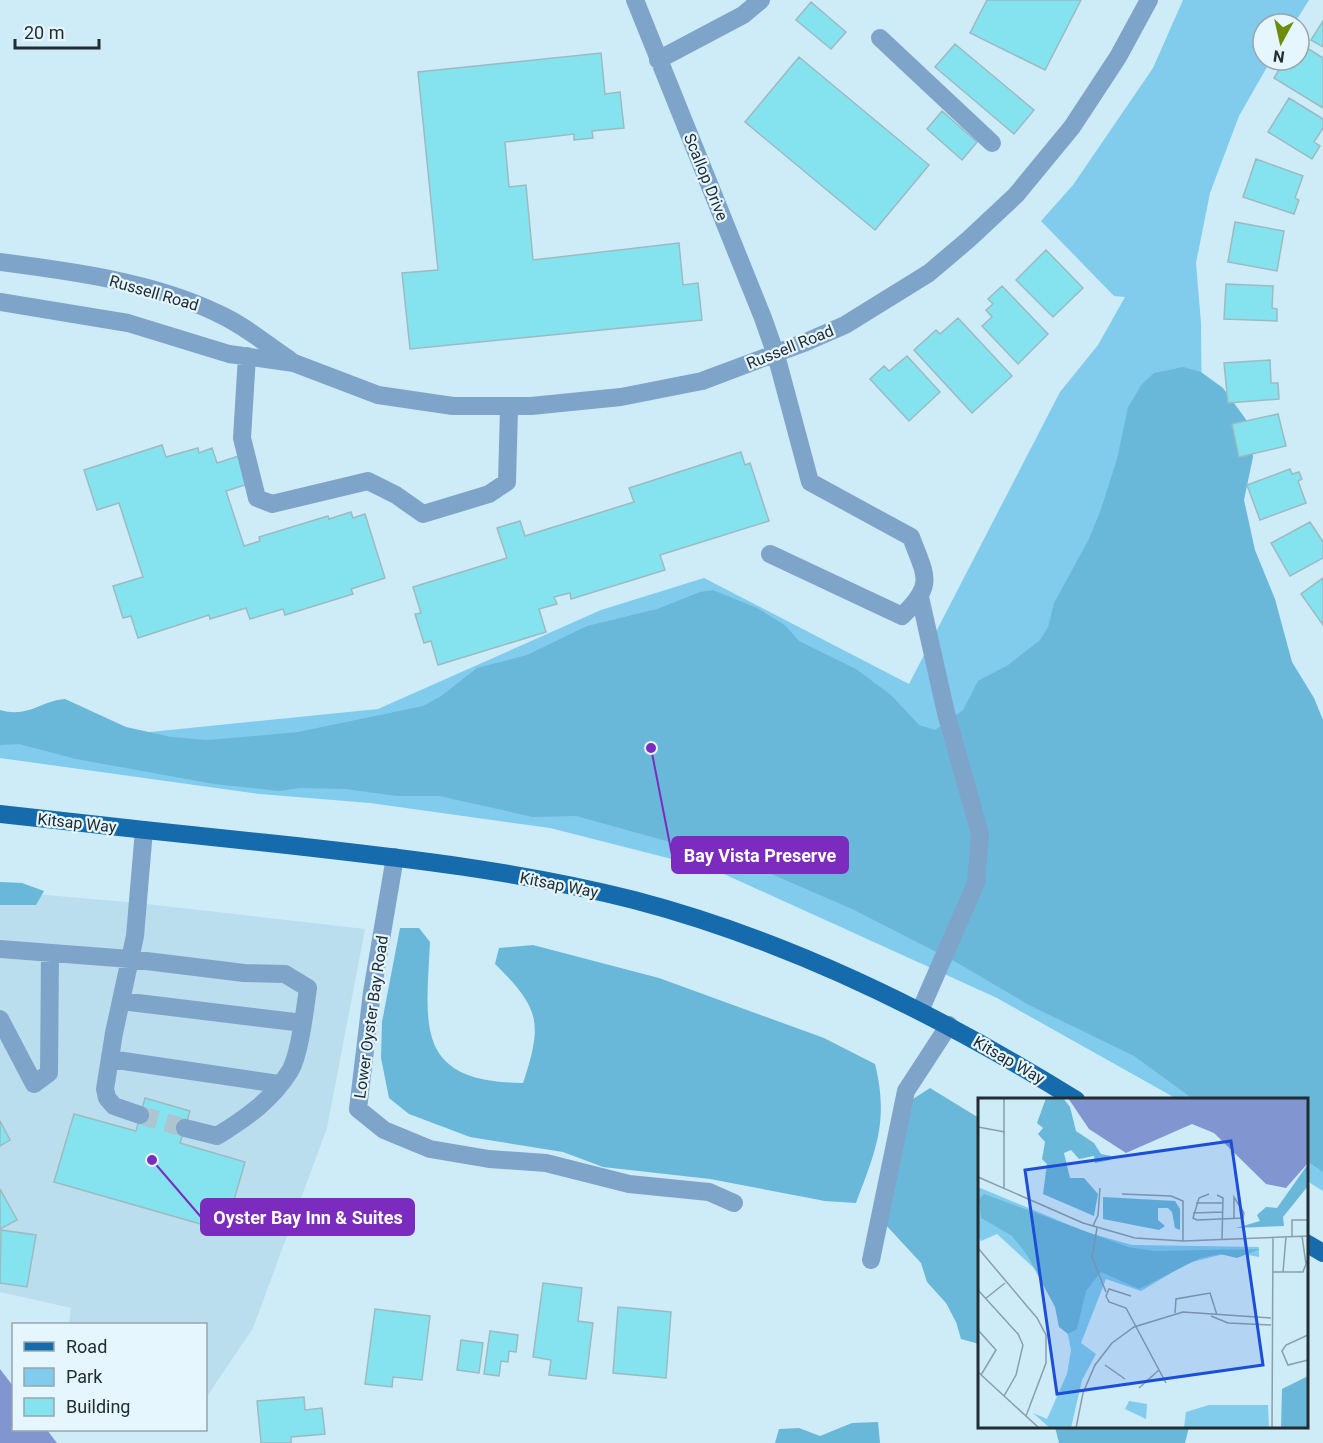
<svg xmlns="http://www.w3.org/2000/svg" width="1323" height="1443" font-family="Roboto,sans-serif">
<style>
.built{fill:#badeed}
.green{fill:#81ccec}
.forest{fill:#6ab8d9}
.water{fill:#8196d1}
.building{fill:#85e3ef;stroke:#9cbbc0;stroke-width:1.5}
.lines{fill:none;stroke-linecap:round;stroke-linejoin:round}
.minor-tunnel{stroke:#acc5d0;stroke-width:18;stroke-dasharray:18 9;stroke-linecap:butt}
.minor{stroke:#7fa4c9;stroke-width:18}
.major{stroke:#166bac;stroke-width:18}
.labels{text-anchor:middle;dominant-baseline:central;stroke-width:4.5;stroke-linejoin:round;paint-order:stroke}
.street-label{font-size:16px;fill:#222d32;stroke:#e5f6fe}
.inset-road{fill:none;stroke:#899fa9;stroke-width:1.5}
.view{fill:#1d4ed8;fill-opacity:0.15;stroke:#1d4ed8;stroke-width:3}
.inset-edge{fill:none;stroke:#222d32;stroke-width:3}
.leader{fill:none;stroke:#7b2cbf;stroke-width:2}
.callout-dot{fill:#7b2cbf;stroke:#e5f6fe;stroke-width:2}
.callout{fill:#7b2cbf;stroke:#7b2cbf;stroke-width:2}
.callout-label{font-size:18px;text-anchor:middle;font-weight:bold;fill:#fff}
</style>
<rect width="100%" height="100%" fill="#ceebf8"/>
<path class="built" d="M0,891L138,903L365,929L327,1128L253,1328L206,1398V1324H69L71,1308L0,1292Z"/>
<path class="green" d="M1183,0H1309L1294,24H1263V60H1271L1239,116L1210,193L1196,263L1201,323L1202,428L1323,774V1191L1307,1181L1306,1100L1177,1099L997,998L715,870L550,828L370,803L260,794L0,758V719L91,738L378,709L601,610L704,578L909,684L1060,392L1098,345L1125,297L1114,296L1041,221L1073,185L1153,68Z"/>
<path class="forest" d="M1183,367L1201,372L1223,388L1250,425L1253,457L1244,500L1255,550L1275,599L1292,662L1314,698L1323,720V1172L1307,1161L1306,1100L1193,1099L1134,1056L1029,1005L954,961L852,909L746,863L576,816L533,817L439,796H397L345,789L300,788L279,791L214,784L76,759L19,744L0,745V710C29,718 40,701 65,699L126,727L171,737L208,740L298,732L423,706L441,696L477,668L527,655L587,626L657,609L700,592L713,590L757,608L786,626L799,641L856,669L891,695L919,725L935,730L963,710L978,681L1008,665L1040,640L1048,627L1054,603L1089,539L1101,509L1117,459L1128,407L1142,384L1154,373Z
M0,882L22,883L44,891L36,905H0Z
M400,928H419L430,942C426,1026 414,1082 523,1083C543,1023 540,1008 495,964L499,948L533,945L659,978L824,1038L875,1064C889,1121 876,1150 856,1203L825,1201L710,1179L603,1167L563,1152L470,1137L409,1114L389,1098L381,1058L382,1022Z
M930,1088L979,1118V1344L961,1339L956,1322L946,1303L927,1282L921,1263L884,1223L913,1099Z
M878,1422L880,1443H775L779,1429L799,1428L820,1436L852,1423Z
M1055,1427L1189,1426V1427L1185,1443H1059Z"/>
<path class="water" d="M0,1369L13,1386L14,1430H47L57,1443H0Z"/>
<path class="building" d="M987,0H1081L1045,70L970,33Z
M811,2L846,32L831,49L796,20Z
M1323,21V47L1311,40Z
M1299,43L1323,58V108L1274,78L1285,60H1299Z
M955,44L1034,110L1014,134L935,67Z
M601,53L605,94L620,92L624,128L592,131L593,138L574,140V134L505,142L509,187L526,185L533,260L679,243L683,285L698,283L702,320L410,349L402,273L438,270L418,72Z
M799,57L929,165L875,230L745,122Z
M1289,98L1323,119V128L1314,142L1320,146L1312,159L1268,132Z
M942,111L977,142L962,160L927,129Z
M1256,159L1303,176L1295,198L1299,200L1294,214L1243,197Z
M1235,222L1284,231L1277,271L1228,262Z
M1046,250L1083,288L1053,317L1016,280Z
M1226,284L1273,286L1272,308L1277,309V321L1224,319Z
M1002,286L1048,334L1018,364L982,326L992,317L986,310L993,304L988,299Z
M958,318L1012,376L972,413L914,350L936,330L940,334Z
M907,356L940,392L909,421L870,379L884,366L889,371Z
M1270,360L1271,383H1278L1279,399L1228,403L1224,363Z
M1278,414L1286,446L1239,457L1232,424Z
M162,445L166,457L198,448L199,453L212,448L217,463L242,455L251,483L226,491L244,546L260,541L259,537L328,516L329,519L351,512L353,518L365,514L385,578L351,589L353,594L285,615L283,609L250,619L246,608L210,619L209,615L138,638L131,616L123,618L113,586L143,577L119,503L97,510L84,470Z
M741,452L745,465L750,463L769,521L660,555L665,570L571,599L570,593L554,597L557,604L539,609L546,632L438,665L431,641L424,643L415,614L421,613L413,587L507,558L497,528L520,521L525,536L634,502L629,488Z
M1290,469L1292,474L1299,472L1302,479L1298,481L1306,503L1260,520L1247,485Z
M1310,522L1323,542V558L1290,576L1271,543Z
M1323,578V625L1301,594Z
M145,1098L190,1111L180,1143L245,1162L225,1231L54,1182L74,1114L136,1131Z
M0,1121L10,1140L0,1146Z
M0,1189L17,1220L0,1229Z
M1,1230L36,1235L27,1287L0,1283Z
M543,1283L582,1288L578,1321L593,1323L586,1379L549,1375L551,1360L533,1357Z
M618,1307L671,1312L666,1378L613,1373Z
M375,1309L430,1316L422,1380L393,1377L392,1387L365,1384Z
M490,1331L518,1335L516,1352L509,1351L508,1362L501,1361L499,1376L484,1374Z
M461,1340L483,1343L479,1373L457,1370Z
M304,1397L305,1410L322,1408L325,1434L291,1437V1443H261L257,1401Z"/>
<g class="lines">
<path class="minor-tunnel" d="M140,1115L185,1128"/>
<path class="minor" d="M635,0L763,318L776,355L810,482L911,537C926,577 935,584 902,616L770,554
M880,38L992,143
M658,60L743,15L761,0
M0,262C70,271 153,282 217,313C244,325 266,344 290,360
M0,302L128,323L229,354L294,363L378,395L453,406H531L621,397L702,381L806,342L845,325L929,273L969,239L1016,195L1072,127L1118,57L1149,0
M247,356L242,438L257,498L272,504L368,481L396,495L423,514L489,494L507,482L509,408
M395,857L372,992L358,1109L384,1130L430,1149L489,1159L546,1163L629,1184L709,1192L734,1203
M0,949L130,959L244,973L285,974L308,988C305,1009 300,1054 290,1071C272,1100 245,1119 217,1136L185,1128
M121,1001L303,1023
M920,1011L976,883L980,834L946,713L920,597
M0,1019L34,1084L49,1073L50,954
M110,1059L279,1084
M140,1115L114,1106L107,1098L105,1089L114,1033L135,936L144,830
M871,1260L906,1091L949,1025"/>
<path class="major" d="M0,814C96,825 191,835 287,845C403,858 520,871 634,900C791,941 938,1014 1076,1100
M1306,1243L1323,1253"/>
</g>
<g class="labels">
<g class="street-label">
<text transform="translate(706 177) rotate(68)">Scallop Drive</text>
<text transform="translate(154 293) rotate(16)">Russell Road</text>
<text transform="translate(790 347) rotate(-22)">Russell Road</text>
<text transform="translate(77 823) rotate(6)">Kitsap Way</text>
<text transform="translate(559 885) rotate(11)">Kitsap Way</text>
<text transform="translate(371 1017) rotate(-82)">Lower Oyster Bay Road</text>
<text transform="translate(1009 1060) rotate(30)">Kitsap Way</text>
</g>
</g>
<g transform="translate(978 1098)">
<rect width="330" height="330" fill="#ceebf8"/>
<path d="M0,89L108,134L154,147L281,149V159L254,154L210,165L163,193L128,181L103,245L118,256L104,282L93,330H72L55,315L69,321L89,276L93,252L88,227L69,182L19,136L3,143L0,139ZM151,303L169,306L168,321L147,311ZM231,307H290L291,330H206L208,314Z" fill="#81ccec"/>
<path d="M68,0H85L92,9L98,33L116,45L123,56L133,58L132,62L117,65L116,58L101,61L93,52L86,55L92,80H106L120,96L116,118L65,96L69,66L64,61L67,44L60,36L65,30L59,25ZM330,66V88L305,119L306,128L258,130L282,123L279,117L288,109L299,110ZM6,96L150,149L177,153L282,151L259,160L242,156L222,160L161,191L123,174L108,193L99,231L90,236L81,229L77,209L49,157L34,138L3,120L1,101ZM125,99L197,103L202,111V132L197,130L194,114L190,110H180V122L187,128L181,132L125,121ZM330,278V330H303L304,291Z" fill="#6ab8d9"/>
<path d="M90,0H330V65L308,90L288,86L236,35L214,26L148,55L111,31Z" fill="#8196d1"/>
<path class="inset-road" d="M0,29L27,34M0,79L105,125L157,140L205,143L330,138M26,91V0M144,96L193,98L205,103V143M231,96L221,100L215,120L219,122L265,120L266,115L256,99V120M239,97L245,100L244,141M218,105H245M215,115L244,114M115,128L120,117L122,90M119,130L114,159L128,194M314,138V122H330M324,138L328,166L330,161M0,150L59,220L68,237V265L48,318M295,174H325L328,166M305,174L308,139M0,192L40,236L45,247L38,277L26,298M153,198L131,191L128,198L131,204L148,210L188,285M7,201L27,185M197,215L198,201L232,195L239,217M233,218L250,225L293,227M0,232L18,252L3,277M330,237L308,247L304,253L310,267L330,262M127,267L147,281M0,274L61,330M161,290L181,272M98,330L105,295L117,267L134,245L156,229L205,214L293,220M294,330L295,140"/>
<path class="view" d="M253,43L285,267L79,296L47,72Z"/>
<rect width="330" height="330" class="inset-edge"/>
</g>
<path class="leader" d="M651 748L672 855M152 1160L201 1217"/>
<g class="callout-dot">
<circle cx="651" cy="748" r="6"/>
<circle cx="152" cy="1160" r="6"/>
</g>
<g class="callout">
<rect x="672" y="837" width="176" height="36" rx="6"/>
<rect x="201" y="1199" width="213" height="36" rx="6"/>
</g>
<g class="callout-label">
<text x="760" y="862">Bay Vista Preserve</text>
<text x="308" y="1224">Oyster Bay Inn &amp; Suites</text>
</g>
<rect x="12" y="1323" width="195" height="108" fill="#e5f6fe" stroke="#97a6ac" stroke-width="1.5"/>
<rect x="24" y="1342" width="30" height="9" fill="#166bac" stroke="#97a6ac" stroke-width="1.5"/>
<text x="66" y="1353" font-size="18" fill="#222d32">Road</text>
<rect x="24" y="1368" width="30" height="18" fill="#81ccec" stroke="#97a6ac" stroke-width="1.5"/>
<text x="66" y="1383" font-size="18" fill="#222d32">Park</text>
<rect x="24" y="1398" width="30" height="18" fill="#85e3ef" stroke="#97a6ac" stroke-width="1.5"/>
<text x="66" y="1413" font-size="18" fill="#222d32">Building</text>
<g transform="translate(1281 42) rotate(188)"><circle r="28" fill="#e5f6fe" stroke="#97a6ac" stroke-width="1.5"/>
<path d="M0-4.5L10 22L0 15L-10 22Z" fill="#6e8c0c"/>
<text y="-9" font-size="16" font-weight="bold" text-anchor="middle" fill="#222d32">N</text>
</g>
<path d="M15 39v9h84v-9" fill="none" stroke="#222d32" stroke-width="3"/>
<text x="24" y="39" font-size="18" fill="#222d32" stroke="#e5f6fe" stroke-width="4.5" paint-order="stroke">20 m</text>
</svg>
